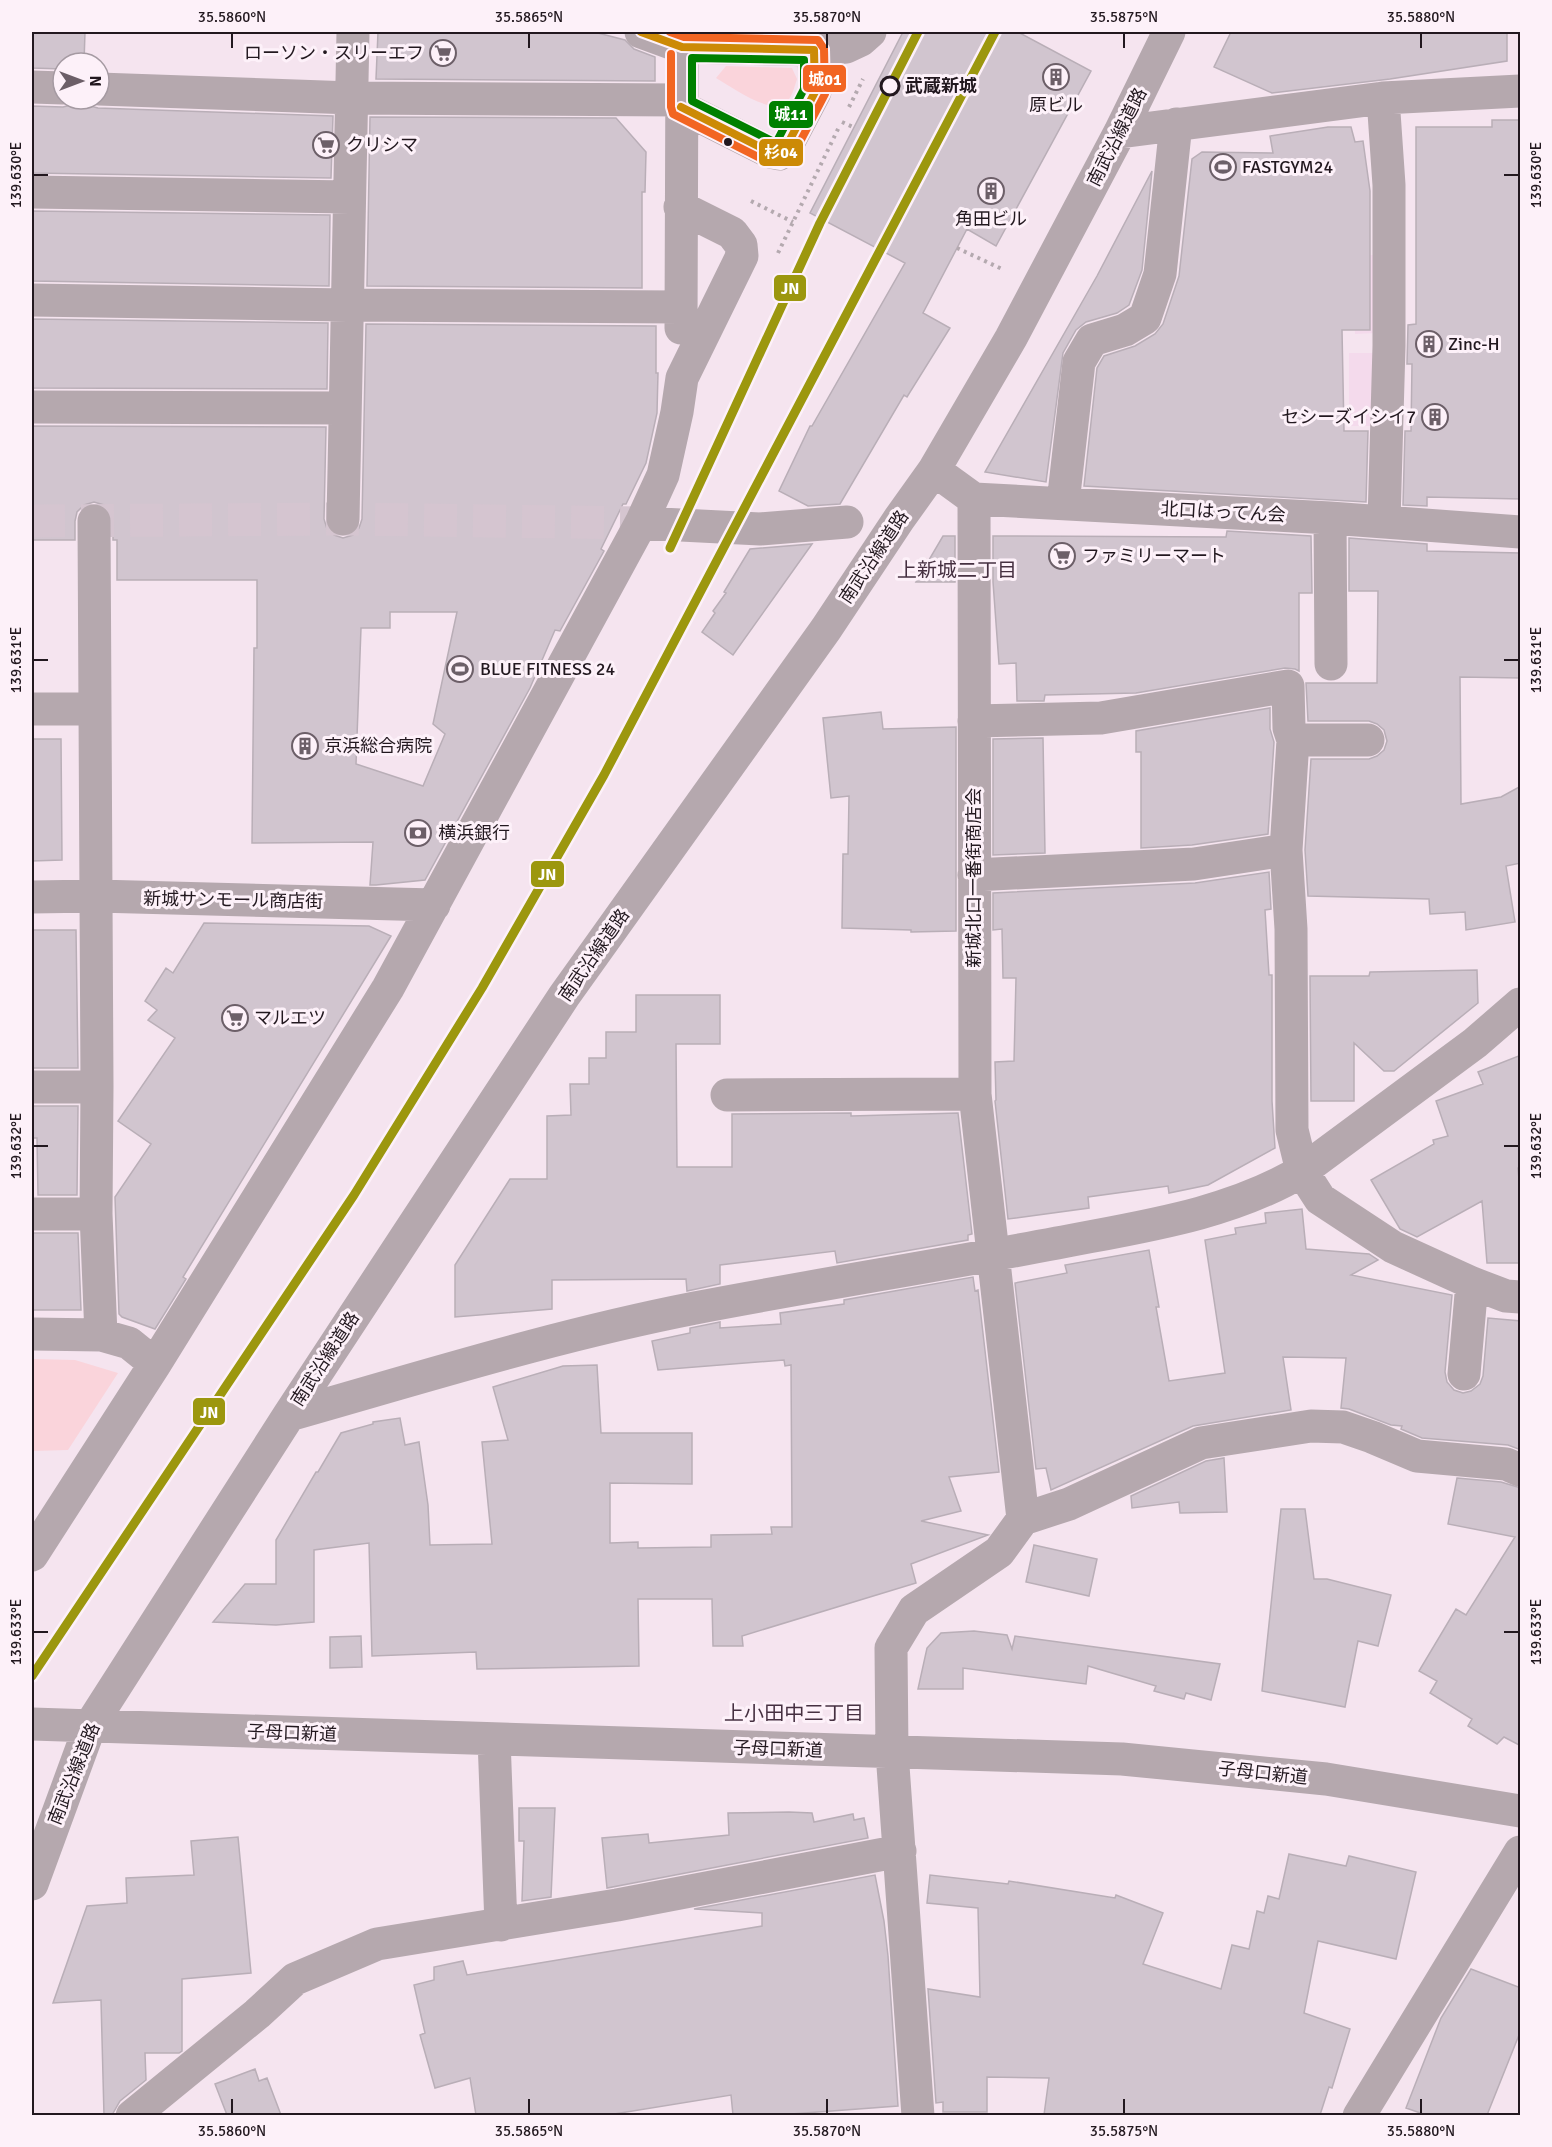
<svg xmlns="http://www.w3.org/2000/svg" width="1552" height="2147" font-family="Signika,'Noto Sans JP',sans-serif">
<style>
.built{fill:#f4daec}
.green{fill:#fad4db}
.building{fill:#d1c5cf;stroke:#b9aeb7;stroke-width:1.5;fill-rule:evenodd}
.lines{fill:none;stroke-linecap:round;stroke-linejoin:round}
.minor-tunnel{stroke:#d5c5d0;stroke-width:33;stroke-dasharray:33 16;stroke-linecap:butt}
.path{stroke:#b4a9af;stroke-width:4;stroke-dasharray:3 4.5;stroke-linecap:butt}
.minor{stroke:#b5a8ae;stroke-width:33}
.bus-1-casing{stroke:#fdf1f9;stroke-width:12}
.bus-2-casing{stroke:#fdf1f9;stroke-width:12}
.bus-3-casing{stroke:#fdf1f9;stroke-width:12}
.bus-1{stroke:#cc8a06;stroke-width:8}
.bus-2{stroke:#008000;stroke-width:8}
.bus-3{stroke:#f26522;stroke-width:8}
.rail-1-casing{stroke:#fdf1f9;stroke-width:14}
.rail-1{stroke:#9c970e;stroke-width:9}
.ticks{fill:none;stroke:#22181f;stroke-width:2}
.stop-dot{fill:#fdf1f9;stroke:#22181f;stroke-width:3}
.bus-dot{fill:#22181f;stroke:#fdf1f9;stroke-width:2}
.labels{text-anchor:middle;dominant-baseline:central;stroke-width:6;stroke-linejoin:round;paint-order:stroke}
.poi-label{font-size:18px;fill:#22181f;stroke:#fdf1f9;text-anchor:start}
.stop-label{font-size:18px;font-weight:bold;fill:#22181f;stroke:#fdf1f9;text-anchor:start}
.street-label{font-size:18px;fill:#22181f;stroke:#fdf1f9}
.neighbourhood-label{font-size:20px;fill:#463041;stroke:#fdf1f9}
.line-badge{stroke:#fdf1f9;stroke-width:2}
.badge-label{font-size:16px;text-anchor:middle;font-weight:bold;fill:#fff}
.neatline{fill:none;stroke:#22181f;stroke-width:2}
.ticks-label{font-size:15px;text-anchor:middle;fill:#22181f}
</style>
<rect width="100%" height="100%" fill="#f5e4ef"/>
<path class="built" d="M1364,255H1375L1376,333L1355,334L1354,288Z
M1349,353H1377V426H1349Z"/>
<path class="green" d="M726,66L792,68L797,79C794,88 792,99 784,104C767,113 732,87 716,78Z
M32,1359L75,1360L118,1373L68,1450L32,1451Z"/>
<path class="building" d="M32,32H85L84,63H63V69L32,68Z
M378,32H594L625,40L634,49L655,57V81L376,79Z
M903,32H1018L1091,71L996,246L967,229L923,313L950,328L907,397L904,395L840,504L808,506L779,491L810,426H812L905,263L810,213Z
M1231,32H1507V61L1390,79L1272,93L1214,67Z
M78,99H83L82,104L98,108L333,116L331,178L32,173V106L63,107L71,105Z
M370,117L616,118L646,152L645,192H642V288L367,286Z
M1492,120H1521V499L1427,497V506L1403,505L1405,431H1411L1412,364H1407L1408,325L1416,324V127H1492Z
M1328,127H1351L1355,142L1363,141L1370,191V330H1342L1344,431H1368L1366,502L1084,486L1097,368L1104,356L1135,346L1155,334L1163,324L1179,276L1192,159L1202,152L1273,153L1270,136Z
M1152,171L1142,270L1129,305L1117,313L1086,322L1076,330L1063,353L1046,482L985,472L1097,276Z
M32,211L330,215L329,286L32,281Z
M32,319L328,323L327,389L32,388Z
M366,324L656,326V373H658L657,413L646,463L626,504H623L601,549L604,551L560,631L555,630L530,688L425,880L376,885H370L373,842L252,843L254,648H257V580H117V540H113V521L110,512L104,505L94,502L84,505L77,512L75,521V540H32V426L326,427L324,519L327,529L334,535L343,538L353,535L359,528L362,519ZM390,612H457L433,724L445,734L423,786L356,764L361,628H390Z
M1227,531L1311,536L1312,593H1299V671L1295,669L1285,668L1136,693L1045,695L1044,701H1017L1016,663L999,664L993,582V536L1226,537Z
M943,536H955V582H916Z
M1349,538L1427,544V551L1521,553V678L1460,677L1461,804L1501,797L1521,786V863L1506,866L1515,922L1466,930L1465,912L1430,914L1429,899L1308,896L1305,850L1311,759H1369L1377,756L1384,750L1387,741L1384,730L1377,724L1369,721H1308L1306,683H1377L1378,591H1349Z
M812,544L733,655L702,632L715,613L713,611L726,593L724,592L750,549Z
M1270,708V729L1274,742L1268,834L1192,845L1141,848V752H1136V731Z
M881,712L883,729L956,727V931L911,932V930L842,928L843,854H848L849,796L831,798L823,718Z
M1043,738L1045,853L993,855V739Z
M32,739H61L62,860L32,861Z
M1269,872L1271,909L1265,910L1269,975H1272V1101L1275,1148L1208,1185L1169,1193L1168,1186L1088,1197L1089,1208L1008,1219L995,1101L996,1100L995,1062L1014,1061L1016,978H1003L1002,929L993,930V893L1195,883Z
M204,923L369,926L391,936L183,1277L186,1279L155,1329L122,1317L119,1314L115,1197L151,1144L118,1121L175,1038L148,1020L157,1010L145,1001L166,968L173,973Z
M32,930H76L78,1068H32Z
M1477,970L1478,1003L1394,1071H1384L1354,1043V1101H1311L1310,976H1369L1370,972Z
M636,995H720V1044H676L677,1167H732V1114L851,1113V1116L958,1113L972,1234L968,1235V1240L837,1263L835,1251L720,1265V1284L687,1291L686,1279L552,1280V1309L455,1317V1265L510,1179H547V1116L571,1115L570,1084H589V1058H606V1032H636Z
M1521,1055V1167L1518,1168L1521,1203V1263H1487L1482,1201L1417,1237L1400,1229L1371,1180L1434,1144L1433,1140L1448,1136L1436,1101L1483,1084L1478,1072Z
M32,1106H78L77,1195H38L37,1138H32Z
M1302,1209L1306,1249L1369,1254L1378,1260L1351,1275L1452,1295L1445,1372L1447,1382L1454,1390L1463,1393L1471,1391L1480,1384L1483,1376L1488,1318L1521,1321V1450L1508,1445L1422,1438L1401,1429L1402,1426L1391,1425L1349,1409L1341,1408L1346,1358L1283,1357L1291,1410L1193,1426L1051,1490L1046,1468L1036,1469L1015,1283L1067,1273L1065,1265L1149,1250L1159,1307H1156L1169,1381L1225,1373L1205,1240L1236,1234L1235,1228L1266,1223L1265,1213Z
M32,1233H78L81,1310H32Z
M973,1277L975,1291L978,1290L999,1472L949,1477L961,1511L921,1521L988,1535L911,1564L916,1583L742,1636L743,1646H713L712,1599H638L639,1666L477,1669L476,1652L372,1656L369,1543L314,1550V1622L276,1625L213,1622L245,1584H276V1540L316,1472H318L341,1433L373,1424V1422L400,1418L405,1445L419,1442L428,1505L430,1545L492,1544L482,1442L508,1440L493,1387L563,1366L597,1365L601,1433H692V1484L610,1483V1543L638,1542V1548L711,1547V1535L772,1534L771,1527H792L791,1365L785,1366L784,1360L658,1370L652,1341L690,1333V1328L720,1322V1328L781,1324L780,1313L844,1304V1300Z
M1224,1458L1227,1512L1180,1513L1179,1502L1132,1508L1131,1496L1206,1461Z
M1457,1478L1501,1482L1521,1488V1746L1504,1737L1497,1744L1468,1726L1472,1719L1430,1693L1437,1681L1419,1671L1456,1609L1466,1615L1515,1537L1448,1524Z
M1281,1509H1305L1314,1579H1327L1391,1595L1378,1646L1358,1641L1345,1707L1262,1691Z
M1034,1545L1097,1559L1089,1596L1026,1582Z
M974,1631L1007,1635L1012,1649L1015,1636L1220,1664L1211,1700L1186,1693L1184,1699L1154,1691L1156,1686L1088,1666L1086,1684L963,1668V1689H918L927,1648L941,1633Z
M361,1636L362,1667L330,1668V1637Z
M519,1808H555L551,1897L522,1901L524,1841H519Z
M789,1812L812,1813L814,1822L853,1814L854,1820L864,1818L868,1838L607,1888L602,1838L648,1834L649,1843L729,1835L728,1813Z
M238,1837L251,1973L182,1979V2051L179,2053H145L146,2080L120,2101L112,2115H104L101,2000L53,2003L87,1906L127,1903L126,1878L194,1875L191,1841Z
M1289,1854L1346,1866L1349,1856L1416,1872L1396,1959L1318,1941L1304,2013L1350,2029L1332,2088L1329,2087L1320,2115H1044L1049,2078L987,2077V2112H943V2102L936,2103L928,1989L980,1997L978,1908L927,1903L930,1875L1008,1884L1009,1881L1115,1898L1116,1895L1163,1913L1143,1964L1221,1989L1232,1945L1249,1949L1257,1911L1264,1913L1268,1896L1279,1899Z
M875,1875L884,1921L888,1956L898,2106L778,2115H733L731,2095L608,2115H476L470,2078L435,2088L420,2035L425,2033L414,1985L434,1980V1967L463,1961L467,1975L762,1926V1913L694,1909Z
M1471,1969L1521,1988V2030L1487,2115H1426L1406,2108L1441,2018Z
M255,2069L259,2081L267,2078L281,2115H227L215,2084Z"/>
<g class="lines">
<path class="minor-tunnel" d="M32,521L343,519L641,523"/>
<path class="path" d="M849,107L863,79
M842,122L853,127
M751,201L793,222
M957,248L1002,269
M778,253L839,127"/>
<path class="minor" d="M641,32L682,47L814,50L846,47L861,40L870,32
M32,87L63,88
M99,89L352,98L681,100
M1383,98L1389,185V346L1384,521
M681,107L770,152L779,154L785,149L815,92L814,50
M1120,132L1383,98L1520,91
M32,192L349,197
M32,300L347,305L680,307
M681,328L682,47
M32,407L345,408
M934,470L974,499L1330,518L1520,532
M1063,503L1079,362L1092,340L1125,330L1145,318L1160,274L1176,124
M1330,518L1331,664
M343,519L353,32
M94,521L97,1087L96,1214L101,1335
M641,523L760,529L847,522
M32,709H95
M974,721L1101,718L1288,686L1289,728L1293,740L1286,850L1291,929L1292,1130L1302,1171L1320,1199L1393,1247L1472,1283L1506,1296L1520,1297
M1293,740H1368
M974,875L1194,864L1286,850
M32,897L97,896L434,905
M32,1087H97
M727,1095L975,1094
M32,1214H96
M32,1334L101,1335L129,1343L155,1364
M1464,1374L1472,1283
M289,1415C423,1377 557,1335 695,1308C815,1285 936,1266 1057,1243C1139,1227 1229,1215 1302,1171L1475,1043L1520,1004
M1023,1519L1069,1504L1201,1443L1311,1426L1343,1427L1372,1437L1417,1456L1506,1464L1520,1470
M32,1555L155,1364L388,988L641,523L663,475L677,412L682,378L742,256L741,245L732,233L680,207
M32,1724L1122,1759L1326,1779L1520,1811
M494,1739L501,1925
M32,1884L90,1726L289,1415L564,996L826,629L899,519L934,470L1011,338L1120,132L1169,32
M132,2116L257,2014L295,1979L377,1944L617,1905L900,1851
M918,2116L892,1752L891,1648L914,1610L999,1552L1023,1519L975,1094L974,499
M1359,2116L1520,1852"/>
<defs>
<path id="bus-1" d="M641,32L682,47L814,50
M681,107L770,152L779,154L785,149L815,92L814,50"/>
<path id="bus-2" d="M692,58L804,60V89L776,143L692,101Z"/>
<path id="bus-3" d="M670,32L684,37L818,40L824,49L825,94L791,159L781,164L768,162L673,114L671,107V54"/>
</defs>
<use href="#bus-1" class="bus-1-casing"/>
<use href="#bus-2" class="bus-2-casing"/>
<use href="#bus-3" class="bus-3-casing"/>
<use href="#bus-1" class="bus-1"/>
<use href="#bus-2" class="bus-2"/>
<use href="#bus-3" class="bus-3"/>
<defs>
<path id="rail-1" d="M670,548L820,223L918,32
M32,1676L354,1195L482,988L604,775L995,32"/>
</defs>
<use href="#rail-1" class="rail-1-casing"/>
<use href="#rail-1" class="rail-1"/>
</g>
<path class="ticks" d="M232,33V48M529,33V48M827,33V48M1124,33V48M1421,33V48M33,175H48M1504,175H1519M33,660H48M1504,660H1519M33,1146H48M1504,1146H1519M33,1632H48M1504,1632H1519M232,2099V2114M529,2099V2114M827,2099V2114M1124,2099V2114M1421,2099V2114"/>
<defs>
<symbol id="supermarket-ring" viewBox="-11 -11 22 22"><circle r="9.5" fill="#fdf1f9" stroke="#6c5f68" stroke-width="1.5"/><path d="M-6-5.5h2.5l.6 2H6L4.5 2H-2.5L-4.4-4H-6ZM-1.5 3.2a1.3 1.3 0 1 0 .1 0ZM3 3.2a1.3 1.3 0 1 0 .1 0Z" fill="#6c5f68"/></symbol>
<symbol id="building-ring" viewBox="-11 -11 22 22"><circle r="9.5" fill="#fdf1f9" stroke="#6c5f68" stroke-width="1.5"/><path d="M-4-6H4V6H1V3H-1V6H-4ZM-2.5-4.3h1.7v1.8h-1.7ZM.8-4.3h1.7v1.8H.8ZM-2.5-1h1.7V.8h-1.7ZM.8-1h1.7V.8H.8Z" fill="#6c5f68"/></symbol>
<symbol id="stadium-ring" viewBox="-11 -11 22 22"><circle r="9.5" fill="#fdf1f9" stroke="#6c5f68" stroke-width="1.5"/><path d="M0-5a6.5 5 0 1 0 0 10a6.5 5 0 1 0 0-10ZM-3.5-1.8h7v3.6h-7Z" fill="#6c5f68"/></symbol>
<symbol id="bank-ring" viewBox="-11 -11 22 22"><circle r="9.5" fill="#fdf1f9" stroke="#6c5f68" stroke-width="1.5"/><path d="M-6-4H6V4H-6ZM0-2.3a2.3 2.3 0 1 0 0 4.6a2.3 2.3 0 1 0 0-4.6Z" fill="#6c5f68"/></symbol>
</defs>
<g fill-rule="evenodd">
<use href="#supermarket-ring" x="428" y="38" width="30" height="30"/>
<use href="#building-ring" x="1041" y="62" width="30" height="30"/>
<use href="#supermarket-ring" x="311" y="130" width="30" height="30"/>
<use href="#stadium-ring" x="1208" y="152" width="30" height="30"/>
<use href="#building-ring" x="976" y="176" width="30" height="30"/>
<use href="#building-ring" x="1414" y="329" width="30" height="30"/>
<use href="#building-ring" x="1420" y="402" width="30" height="30"/>
<use href="#supermarket-ring" x="1047" y="541" width="30" height="30"/>
<use href="#stadium-ring" x="445" y="654" width="30" height="30"/>
<use href="#building-ring" x="290" y="731" width="30" height="30"/>
<use href="#bank-ring" x="403" y="818" width="30" height="30"/>
<use href="#supermarket-ring" x="220" y="1003" width="30" height="30"/>
</g>
<circle class="stop-dot" cx="890" cy="86" r="9"/>
<circle class="bus-dot" cx="728" cy="142" r="5"/>
<g class="labels">
<g class="poi-label">
<text x="424" y="53" text-anchor="end">ローソン・スリーエフ</text>
<text x="1056" y="105" text-anchor="middle">原ビル</text>
<text x="346" y="145">クリシマ</text>
<text x="1242" y="167">FASTGYM24</text>
<text x="991" y="219" text-anchor="middle">角田ビル</text>
<text x="1448" y="344">Zinc-H</text>
<text x="1416" y="417" text-anchor="end">セシーズイシイ7</text>
<text x="1082" y="556">ファミリーマート</text>
<text x="480" y="669">BLUE FITNESS 24</text>
<text x="324" y="746">京浜総合病院</text>
<text x="438" y="833">横浜銀行</text>
<text x="254" y="1018">マルエツ</text>
</g>
<g class="stop-label">
<text x="905" y="86">武蔵新城</text>
</g>
<g class="street-label">
<text transform="translate(1117 137) rotate(-63)">南武沿線道路</text>
<text transform="translate(1223 512) rotate(3)">北口はってん会</text>
<text transform="translate(874 557) rotate(-56)">南武沿線道路</text>
<text transform="translate(974 878) rotate(-90)">新城北口一番街商店会</text>
<text transform="translate(233 900) rotate(1)">新城サンモール商店街</text>
<text transform="translate(594 955) rotate(-55)">南武沿線道路</text>
<text transform="translate(325 1359) rotate(-57)">南武沿線道路</text>
<text transform="translate(292 1733) rotate(2)">子母口新道</text>
<text transform="translate(778 1749) rotate(2)">子母口新道</text>
<text transform="translate(1263 1773) rotate(6)">子母口新道</text>
<text transform="translate(74 1774) rotate(-68)">南武沿線道路</text>
</g>
<g class="neighbourhood-label">
<text x="957" y="570">上新城二丁目</text>
<text x="794" y="1713">上小田中三丁目</text>
</g>
</g>
<g class="line-badge">
<rect x="802" y="64" width="45" height="29" rx="6" fill="#f26522"/>
<rect x="768" y="100" width="46" height="29" rx="6" fill="#008000"/>
<rect x="758" y="138" width="46" height="29" rx="6" fill="#cc8a06"/>
<rect x="773" y="274" width="34" height="28" rx="6" fill="#9c970e"/>
<rect x="530" y="860" width="35" height="28" rx="6" fill="#9c970e"/>
<rect x="192" y="1397" width="34" height="29" rx="6" fill="#9c970e"/>
</g>
<g class="badge-label">
<text x="825" y="85">城01</text>
<text x="791" y="120">城11</text>
<text x="781" y="158">杉04</text>
<text x="790" y="294">JN</text>
<text x="547" y="880">JN</text>
<text x="209" y="1418">JN</text>
</g>
<rect width="1552" height="2147" fill="none" stroke="#fdf1f9" stroke-width="66"/>
<g transform="translate(81 81) rotate(90)"><circle r="28" fill="#fdf1f9" stroke="#a59aa2" stroke-width="1.5"/>
<path d="M0-4.5L10 22L0 15L-10 22Z" fill="#6c5f68"/>
<text y="-9" font-size="16" font-weight="bold" text-anchor="middle" fill="#22181f">N</text>
</g>
<rect x="33" y="33" width="1486" height="2081" class="neatline"/>
<g class="ticks-label">
<text x="232" y="22">35.5860°N</text>
<text x="529" y="22">35.5865°N</text>
<text x="827" y="22">35.5870°N</text>
<text x="1124" y="22">35.5875°N</text>
<text x="1421" y="22">35.5880°N</text>
<text transform="translate(1536 175) rotate(-90)" y="5">139.630°E</text>
<text transform="translate(16 175) rotate(-90)" y="5">139.630°E</text>
<text transform="translate(1536 660) rotate(-90)" y="5">139.631°E</text>
<text transform="translate(16 660) rotate(-90)" y="5">139.631°E</text>
<text transform="translate(16 1146) rotate(-90)" y="5">139.632°E</text>
<text transform="translate(1536 1146) rotate(-90)" y="5">139.632°E</text>
<text transform="translate(16 1632) rotate(-90)" y="5">139.633°E</text>
<text transform="translate(1536 1632) rotate(-90)" y="5">139.633°E</text>
<text x="232" y="2136">35.5860°N</text>
<text x="529" y="2136">35.5865°N</text>
<text x="827" y="2136">35.5870°N</text>
<text x="1124" y="2136">35.5875°N</text>
<text x="1421" y="2136">35.5880°N</text>
</g>
</svg>
